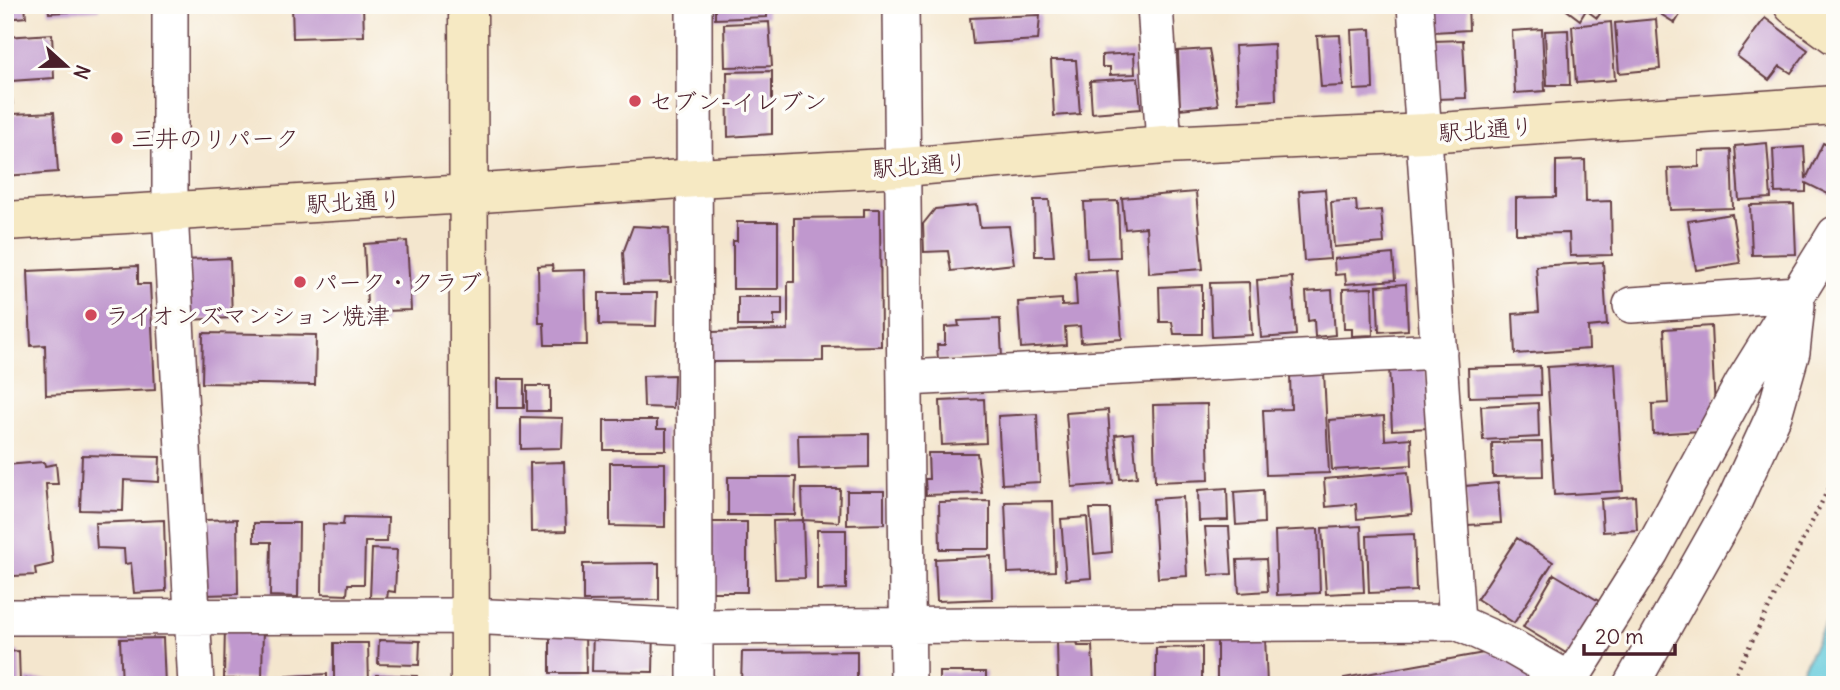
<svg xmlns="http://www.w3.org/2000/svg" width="1840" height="690" font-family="Delius,'Klee One',sans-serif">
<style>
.water{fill:#5fc9da;stroke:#547482;stroke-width:2}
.building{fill:#c098ce}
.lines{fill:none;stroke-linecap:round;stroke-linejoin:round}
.street-casing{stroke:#643d43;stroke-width:38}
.secondary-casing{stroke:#643d43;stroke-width:41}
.path{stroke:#643d43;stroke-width:4.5;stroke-dasharray:2 5;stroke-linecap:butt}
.street{stroke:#fff;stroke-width:35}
.secondary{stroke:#f6e9c3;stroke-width:38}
.poi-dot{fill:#d1495b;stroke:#fdfcf7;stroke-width:2.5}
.labels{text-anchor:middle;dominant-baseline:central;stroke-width:7;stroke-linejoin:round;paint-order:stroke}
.poi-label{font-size:24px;fill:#4a1f2b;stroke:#fdfcf7;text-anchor:start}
.street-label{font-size:24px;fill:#4a1f2b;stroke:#fdfcf7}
</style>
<rect width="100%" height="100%" fill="#fdfcf7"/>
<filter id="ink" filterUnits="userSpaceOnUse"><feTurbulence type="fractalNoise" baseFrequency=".0143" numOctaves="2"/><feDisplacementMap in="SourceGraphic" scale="14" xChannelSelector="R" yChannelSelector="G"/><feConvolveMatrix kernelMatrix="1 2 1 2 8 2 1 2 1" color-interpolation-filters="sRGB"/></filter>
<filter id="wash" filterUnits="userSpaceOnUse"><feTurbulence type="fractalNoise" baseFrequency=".00686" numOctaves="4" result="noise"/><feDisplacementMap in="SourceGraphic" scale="28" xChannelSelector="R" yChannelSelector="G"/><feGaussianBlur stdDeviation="1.57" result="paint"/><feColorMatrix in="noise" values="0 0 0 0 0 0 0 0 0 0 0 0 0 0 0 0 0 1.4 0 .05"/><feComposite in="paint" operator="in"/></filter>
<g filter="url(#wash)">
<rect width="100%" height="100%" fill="#f4e6ce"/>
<path class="water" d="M1835,606V685H1794Z"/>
<g id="blocks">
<path class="building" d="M5,5H25L26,17L5,19Z
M48,5H99V10L49,13Z
M292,5H363L364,36L293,38Z
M715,5H767V17L715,19Z
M986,5H1021V8L986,10Z
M1468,5L1469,30L1433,32L1432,6Z
M1560,5H1606L1597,18L1586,10L1580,20Z
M1646,5H1686L1675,23Z
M1040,15L1038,40L973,44L970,18Z
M1765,18L1808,50L1791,73L1780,66L1769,80L1737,56Z
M1656,19L1660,69L1619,73L1615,23Z
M769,22L772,66L725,67L724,24Z
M1611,22L1615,80L1576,83L1572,26Z
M1371,29L1373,89L1354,90L1351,30Z
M1542,29L1545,91L1515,93L1512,31Z
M1568,30L1570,85H1547L1545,31Z
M52,34L54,78L11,81L13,114L54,112L58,172L5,176V37Z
M1340,35L1343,86L1321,87L1317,36Z
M1463,40L1466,98L1435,99L1433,41Z
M1274,44L1276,100L1238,102L1235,46Z
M1209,49L1218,105L1180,109L1178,51Z
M1134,53L1135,74L1110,75V67H1102V55Z
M1051,60H1076L1080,114L1054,116Z
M772,71V134L728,137L727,72Z
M1138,78L1141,109L1092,113L1090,81Z
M1767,143L1771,198L1739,200L1735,146Z
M1823,143L1835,149L1834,197L1806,183V192L1775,193L1773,149L1804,147L1806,179Z
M1731,150L1733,208L1670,210L1668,168L1699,167V151Z
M1585,160L1586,202L1611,201L1612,255L1570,256L1569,233L1516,234V198L1556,197V161Z
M1325,189L1330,259L1304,261L1299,191Z
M1196,192L1203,269L1149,273L1146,227L1125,229L1122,198Z
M1034,200H1049L1054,256H1035Z
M1356,200L1357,212L1381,210L1384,243L1334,247L1331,202Z
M1118,201L1120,257L1087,258L1084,202Z
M1794,204L1796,254L1752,255L1750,205Z
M977,205L980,227L1009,226L1014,264L951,271L948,251L924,252L923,224L935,209Z
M864,209H880L881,346L823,347V361L710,362V332L788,330V282H794V218L864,217Z
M1732,214L1740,263L1696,270L1688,221Z
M737,222H778V289H733V241H737Z
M633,226L669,228L671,282L625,283L623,253Z
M407,241L411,310L385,311V323L368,324L364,244Z
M1393,254L1395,280L1346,284L1345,274L1335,275L1334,259Z
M230,258L232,318L186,320L184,260Z
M1603,262L1607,325L1588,327L1589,349L1515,354L1513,314L1539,312L1536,266Z
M552,265L553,271L585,270L587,345H545L544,323H539L538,266Z
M138,266V284H150L155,390L46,395L45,345L31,346L28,271Z
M1117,270L1122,339L1081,342L1080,326L1065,327L1066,345L1021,348L1018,302L1062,299V306L1077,305L1075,272Z
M5,275L10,281L11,297L5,306Z
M1292,277L1296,335L1261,338L1257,280Z
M1249,282L1252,335L1212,337L1210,283Z
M1406,284L1408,330L1379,332L1377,286Z
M1202,285V334H1174L1172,322H1160L1159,287Z
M1372,288L1373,335L1352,336V329H1344L1343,289Z
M1332,290L1335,335L1315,337L1314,320L1308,321L1306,292Z
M599,293H657L656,326L599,325Z
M738,297H782V315H774V326H738Z
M1000,319L1002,358L938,360L937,345H945V327L959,326L958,321Z
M1711,326L1716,430L1653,434L1652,404L1668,403L1664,329Z
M203,333L316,335L315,385L202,383Z
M1615,363L1623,491L1554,495L1547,367Z
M1426,364L1429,428L1392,430L1389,366Z
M1540,366L1541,395L1469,397L1468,368Z
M1324,372L1329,473L1266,475L1263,410L1291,409L1290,374Z
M674,375L673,408L644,407L643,376Z
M497,379H524V408H497Z
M527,386H550V411H527Z
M984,399L986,443L942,445L940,401Z
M1538,403L1539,437L1483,440L1481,406Z
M1207,404L1209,480L1155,482L1153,405Z
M1108,410L1113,484L1072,487L1066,413Z
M1037,414L1040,482L1002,484L998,416Z
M1384,416L1385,440L1411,438L1412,465L1332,470L1329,420Z
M521,417L563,418L562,448L521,449Z
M604,420H657V429H666V450H604Z
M1133,433L1137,477L1120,479L1115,435Z
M869,434V467L799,469L798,435Z
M1542,442L1543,476L1493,477L1492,443Z
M928,453H977L982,493L926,495L925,479H929Z
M82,455L160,457L159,482L124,480L123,511L80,510Z
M44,462L45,466L56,464L58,484H46L53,564L35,568L36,575L13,576L10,564L5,565V465Z
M564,462L566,531L531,532L530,463Z
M610,463H665V527L610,526Z
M1408,472L1412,514L1357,519L1356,504L1326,507L1324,479Z
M728,477H796L795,515H728Z
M1498,483L1501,523L1468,525L1465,486Z
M1227,488L1228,520L1199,521L1198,490Z
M802,489H840L839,522L803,520Z
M1263,490L1264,523L1236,525L1234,492Z
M847,491H884V524L847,525Z
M1635,496L1637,530L1603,532L1601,499Z
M1183,497L1187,576L1158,578L1153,499Z
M990,501V549H940L939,502Z
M1053,501L1055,571L1008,573L1005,502Z
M1090,509H1110L1112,552L1094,554Z
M344,517L388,518L387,542H365L364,584H348L347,595L322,594L323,524L343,525Z
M1087,517L1091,578L1066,580L1061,519Z
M237,519L238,594L205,595L204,520Z
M164,520L166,591L134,593L131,563L125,564L124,549L97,548L95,523Z
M803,520L805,578L775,579L773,521Z
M708,522H747V592H708Z
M254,523H299L298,597L270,596L271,542H254Z
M1361,526L1364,592L1326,594L1322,528Z
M1205,527H1229L1232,574L1209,575Z
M1318,529L1320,593L1277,595L1275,531Z
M817,530H846V589L817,590Z
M1414,534L1416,591L1369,593L1367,536Z
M1517,538L1553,562L1514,623L1477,599Z
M372,549L397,550L395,592L388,591L387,599L370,598Z
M991,556L992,599L937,601L935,559Z
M1266,559L1268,591L1239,593L1237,560Z
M659,563V600L583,601V564Z
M1554,574L1602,603L1571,656L1523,627Z
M225,624L263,625L262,679H224Z
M593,628L654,629L653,672L592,671Z
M550,634H585L586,673H550Z
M1265,636L1267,685H1217V639Z
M163,638L165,685H122L120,639Z
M379,640L420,641L419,665L378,664Z
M1077,641L1078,646H1092L1094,685H1058L1057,642Z
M334,643H368L369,685H334Z
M1523,646L1532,685H1345L1344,678Z
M1202,647V685H1156V648Z
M19,651L20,685H5V652Z
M857,651V685H741L742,652Z
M939,672H986V685H939Z
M327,674V685H272L271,677Z
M376,675L417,676V685H376Z
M27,679L56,680L55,685H26Z
M586,681H670V685H586Z"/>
</g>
</g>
<g filter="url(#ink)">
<use href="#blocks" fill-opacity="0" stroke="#643d43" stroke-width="2"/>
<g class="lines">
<defs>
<path id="street" d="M170,5V212L196,685
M694,5L695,685
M901,5L908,685
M1155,5L1164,145
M1415,5L1457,622
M1631,305L1798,294
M906,378L1439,351
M5,617L469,616L696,627L1457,622L1512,647L1570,680
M1567,685L1651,552L1742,384L1835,234
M1631,685L1733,504L1774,415L1792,352L1797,305"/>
<path id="secondary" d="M468,5L470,685
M1793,5L1835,35
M5,221L468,194L696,178L904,167L1164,145L1425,133L1835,105"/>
</defs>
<use href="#street" class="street-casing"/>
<use href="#secondary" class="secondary-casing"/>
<path class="path" d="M1730,685L1835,476"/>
<use href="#street" class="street"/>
<use href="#secondary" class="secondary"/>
</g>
</g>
<g class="poi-dot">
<circle cx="635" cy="101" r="7"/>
<circle cx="117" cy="138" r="7"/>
<circle cx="300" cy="282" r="7"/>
<circle cx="91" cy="315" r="7"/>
</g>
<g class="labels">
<g class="poi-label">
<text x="649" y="101">セブン-イレブン</text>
<text x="131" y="138">三井のリパーク</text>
<text x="314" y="282">パーク・クラブ</text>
<text x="105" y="315">ライオンズマンション焼津</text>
</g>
<g class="street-label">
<text transform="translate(1486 129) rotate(-4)">駅北通り</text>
<text transform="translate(920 165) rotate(-4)">駅北通り</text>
<text transform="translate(354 201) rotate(-3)">駅北通り</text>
</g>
</g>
<rect width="1840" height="690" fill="none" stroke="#fdfcf7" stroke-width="28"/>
<g transform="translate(66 66) rotate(111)" stroke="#fdfcf7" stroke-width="5" paint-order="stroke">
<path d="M0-5L12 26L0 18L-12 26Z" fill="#4a1f2b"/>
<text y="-10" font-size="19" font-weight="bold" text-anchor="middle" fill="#4a1f2b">N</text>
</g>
<path d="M1584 644v10h91v-10" fill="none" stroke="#4a1f2b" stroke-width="3.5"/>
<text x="1595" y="644" font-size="21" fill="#4a1f2b" stroke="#fdfcf7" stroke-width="5" paint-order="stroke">20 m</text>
</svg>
